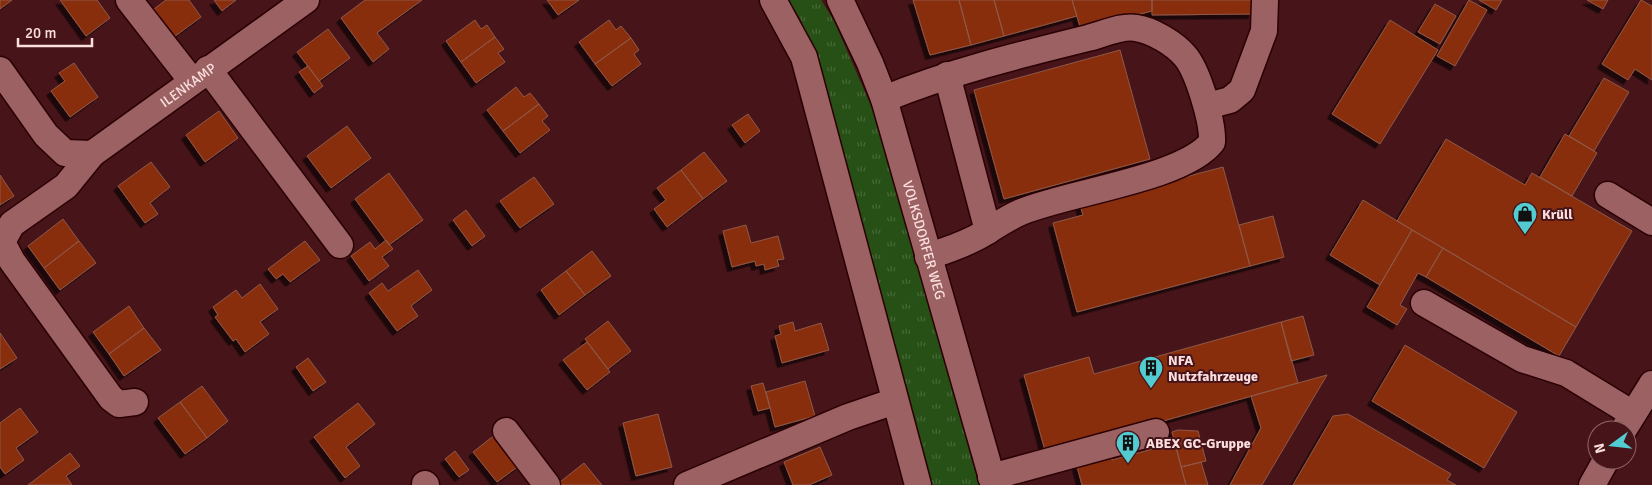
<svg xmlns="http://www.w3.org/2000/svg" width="1652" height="485" font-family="Signika,sans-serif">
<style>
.grass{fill:url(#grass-tufts)}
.building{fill:#892f0e;stroke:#8f5847;filter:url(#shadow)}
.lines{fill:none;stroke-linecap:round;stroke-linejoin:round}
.minor-casing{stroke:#2a0004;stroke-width:29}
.minor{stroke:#9c6162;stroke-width:26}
.labels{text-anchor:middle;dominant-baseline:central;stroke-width:4;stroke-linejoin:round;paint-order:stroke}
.street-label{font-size:14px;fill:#fbdfdf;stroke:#471419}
.poi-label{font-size:14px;font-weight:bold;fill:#fbdfdf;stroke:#471419;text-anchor:start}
</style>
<defs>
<pattern id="grass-tufts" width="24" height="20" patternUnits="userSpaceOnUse" patternTransform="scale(1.25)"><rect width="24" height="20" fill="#275016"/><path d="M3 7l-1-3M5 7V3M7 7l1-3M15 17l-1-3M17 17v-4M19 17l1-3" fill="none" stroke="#476937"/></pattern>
<filter id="shadow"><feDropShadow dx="-4.5" dy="4.5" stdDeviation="0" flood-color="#0009"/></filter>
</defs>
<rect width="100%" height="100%" fill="#471419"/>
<path class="grass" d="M788,0H821L834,21L875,115L979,485H928L801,20Z"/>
<path class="building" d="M0,0H12L0,9Z
M60,0H97L110,18L86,36Z
M166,0H189L201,17L174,37L154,9Z
M214,0H236L222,11Z
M365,0H422L377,33L389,49L373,62L341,18Z
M547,0H579L558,15Z
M913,0H959L971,45L930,55Z
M959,0H994L1004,36L971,45Z
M994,0H1072L1077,16L1004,36Z
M1072,0H1152V11L1081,30Z
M1152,0H1253V14L1152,15Z
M1469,0L1487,10L1455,66L1437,56Z
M1479,0H1502L1496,10Z
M1587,0H1608L1603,9Z
M1641,0L1652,6V80L1635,69L1628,80L1602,64Z
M1435,4L1456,16L1440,44L1418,32Z
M475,20L481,29L487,25L495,37L461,62L446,41Z
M609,20L616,30L621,26L631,38L595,64L579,42Z
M1390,20L1438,50L1380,144L1332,114Z
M328,29L350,58L319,81L297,52Z
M495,37L504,49L498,53L505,62L476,83L461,62Z
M631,38L639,50L634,54L641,64L612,86L595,64Z
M1120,50L1150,159L1004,199L974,90Z
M74,63L98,97L70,117L51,91L65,81L59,73Z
M308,66L323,86L314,93L299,72Z
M1604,78L1629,92L1594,151L1569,136Z
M516,87L524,97L530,93L539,104L503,131L487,110Z
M539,104L548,116L542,121L550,130L520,153L503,131Z
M219,111L238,138L205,162L186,135Z
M748,114L760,131L745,143L732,125Z
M347,126L371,158L331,188L307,156Z
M1565,134L1597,153L1572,196L1540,177Z
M1446,139L1525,185L1532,173L1632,231L1576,327L1397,221Z
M704,152L727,181L703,199L681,170Z
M151,162L170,187L150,203L158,214L145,223L118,186Z
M1223,167L1250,266L1077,312L1053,223L1083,215L1080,205Z
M681,170L703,199L667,227L654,209L666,200L657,188Z
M389,173L423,220L389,245L355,199Z
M0,175L14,196L0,205Z
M534,177L554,204L520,228L500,201Z
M1363,200L1412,230L1380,285L1330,255Z
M466,210L485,236L472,246L453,220Z
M1273,216L1284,257L1250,266L1239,225Z
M63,219L79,241L44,268L28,246Z
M746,225L751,243L778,236L784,259L777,260L779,266L765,270L764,264L756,266L755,261L732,267L723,231Z
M1412,230L1443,248L1426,277L1418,273L1400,305L1407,309L1397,325L1367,307Z
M386,240L393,249L382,257L389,266L369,281L351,256L370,242L375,249Z
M79,241L96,263L60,290L44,268Z
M305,241L320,260L290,282L283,274L276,279L268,269Z
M1443,248L1576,327L1559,356L1426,277Z
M592,251L611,276L585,295L566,271Z
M418,270L432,290L411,306L418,316L397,331L369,293L382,283L388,291Z
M566,271L585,295L559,315L541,290Z
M260,284L278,309L260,322L269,334L245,352L236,339L233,341L215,317L218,315L213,307L236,290L242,298Z
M129,306L144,328L109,354L93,332Z
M1303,316L1314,355L1291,361L1281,322Z
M608,321L631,351L608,369L585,339Z
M793,322L795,331L821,323L829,350L782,363L775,336L781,334L779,326Z
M1281,322L1298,383L1046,454L1024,375L1089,357L1094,374Z
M144,328L161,350L124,376L109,354Z
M0,333L17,358L0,369Z
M587,342L610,372L587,390L563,360Z
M1405,345L1517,412L1484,468L1372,401Z
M308,358L326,382L313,391L296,367Z
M1327,375L1262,485H1230L1261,428L1251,396Z
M805,381L815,416L775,427L766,392Z
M763,383L770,408L758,411L751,386Z
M202,386L228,421L207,438L180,402Z
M180,402L207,438L185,454L158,418Z
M358,403L375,424L346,447L360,466L345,478L314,437Z
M20,408L38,432L16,448L24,460L5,474L0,467V423Z
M658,414L672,467L636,476L623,423Z
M1348,414L1451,474L1447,480L1456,485H1293L1333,416Z
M1178,430L1198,431L1206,461L1181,467L1172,432Z
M496,434L520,465L497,482L473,452Z
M1175,443L1186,485H1082L1075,459L1109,449L1112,460Z
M820,447L832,475L809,485H793L784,462Z
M455,451L469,470L459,477L445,459Z
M70,453L80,466L66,476L72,485H28Z
M1201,462L1208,485H1186L1181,467Z
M584,463L602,485H562L560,482Z"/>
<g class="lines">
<defs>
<g id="minor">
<path d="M129,0L192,81"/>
<path d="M773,0L804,57L918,485"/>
<path id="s1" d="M840,0L870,63L884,99L994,485"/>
<path d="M208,69L340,245"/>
<path id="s2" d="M0,70L46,135L65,153L92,154L306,0"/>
<path d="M947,75L988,231"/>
<path d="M884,99C950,72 1019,55 1088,38C1101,35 1122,25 1136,28C1152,30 1175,44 1185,56C1198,71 1213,122 1212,142C1183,179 1068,192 1021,212C1007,218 994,227 981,235C964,245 946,250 928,257"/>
<path d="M1207,106L1230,100L1242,90L1264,31L1265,0"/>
<path d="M92,154L66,186L12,224L2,242L12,261L111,398L119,404L135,402"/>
<path d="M1608,195L1652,222"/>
<path d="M1424,303L1522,359L1566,373L1633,414"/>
<path d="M1624,429L1652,384"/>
<path d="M506,431L547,485"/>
<path d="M991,477L1156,432"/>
<path d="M425,484L426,485"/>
<path d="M687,485L848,417L895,401"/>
<path d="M1592,485L1606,460"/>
</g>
</defs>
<use href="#minor" class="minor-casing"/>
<use href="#minor" class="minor"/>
</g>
<defs>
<symbol id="shop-pin" viewBox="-11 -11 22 30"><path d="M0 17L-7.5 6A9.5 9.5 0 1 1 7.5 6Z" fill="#52ccd0" stroke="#471419"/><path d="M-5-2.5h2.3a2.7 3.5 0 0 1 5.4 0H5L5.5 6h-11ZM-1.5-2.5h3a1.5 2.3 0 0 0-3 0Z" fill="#111"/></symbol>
<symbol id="building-pin" viewBox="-11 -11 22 30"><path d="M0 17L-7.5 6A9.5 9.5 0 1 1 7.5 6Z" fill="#52ccd0" stroke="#471419"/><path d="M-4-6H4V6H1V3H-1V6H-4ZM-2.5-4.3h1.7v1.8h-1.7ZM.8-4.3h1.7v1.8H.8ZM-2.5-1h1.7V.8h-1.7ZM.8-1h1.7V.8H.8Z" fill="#111"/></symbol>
</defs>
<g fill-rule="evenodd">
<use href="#shop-pin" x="1511" y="200" width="28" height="38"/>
<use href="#building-pin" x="1137" y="354" width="28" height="38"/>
<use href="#building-pin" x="1114" y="429" width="28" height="38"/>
</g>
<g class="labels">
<g class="street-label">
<text stroke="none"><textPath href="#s2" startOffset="251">ILENKAMP</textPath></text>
<text stroke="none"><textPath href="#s1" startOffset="255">VOLKSDORFER WEG</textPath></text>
</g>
<g class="poi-label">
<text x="1542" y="214">Krüll</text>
<text x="1168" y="360">NFA<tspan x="1168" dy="16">Nutzfahrzeuge</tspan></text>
<text x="1146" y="443">ABEX GC-Gruppe</text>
</g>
</g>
<g transform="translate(1612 445) rotate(255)"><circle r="24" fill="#471419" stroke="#8f6568"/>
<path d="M0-4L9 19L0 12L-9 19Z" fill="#52ccd0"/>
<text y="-8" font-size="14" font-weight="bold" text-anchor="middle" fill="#fbdfdf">N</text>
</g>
<path d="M18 38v8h74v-8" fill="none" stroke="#fbdfdf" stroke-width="2.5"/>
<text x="25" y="38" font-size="15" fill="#fbdfdf" stroke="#471419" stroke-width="4" paint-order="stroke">20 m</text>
</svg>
